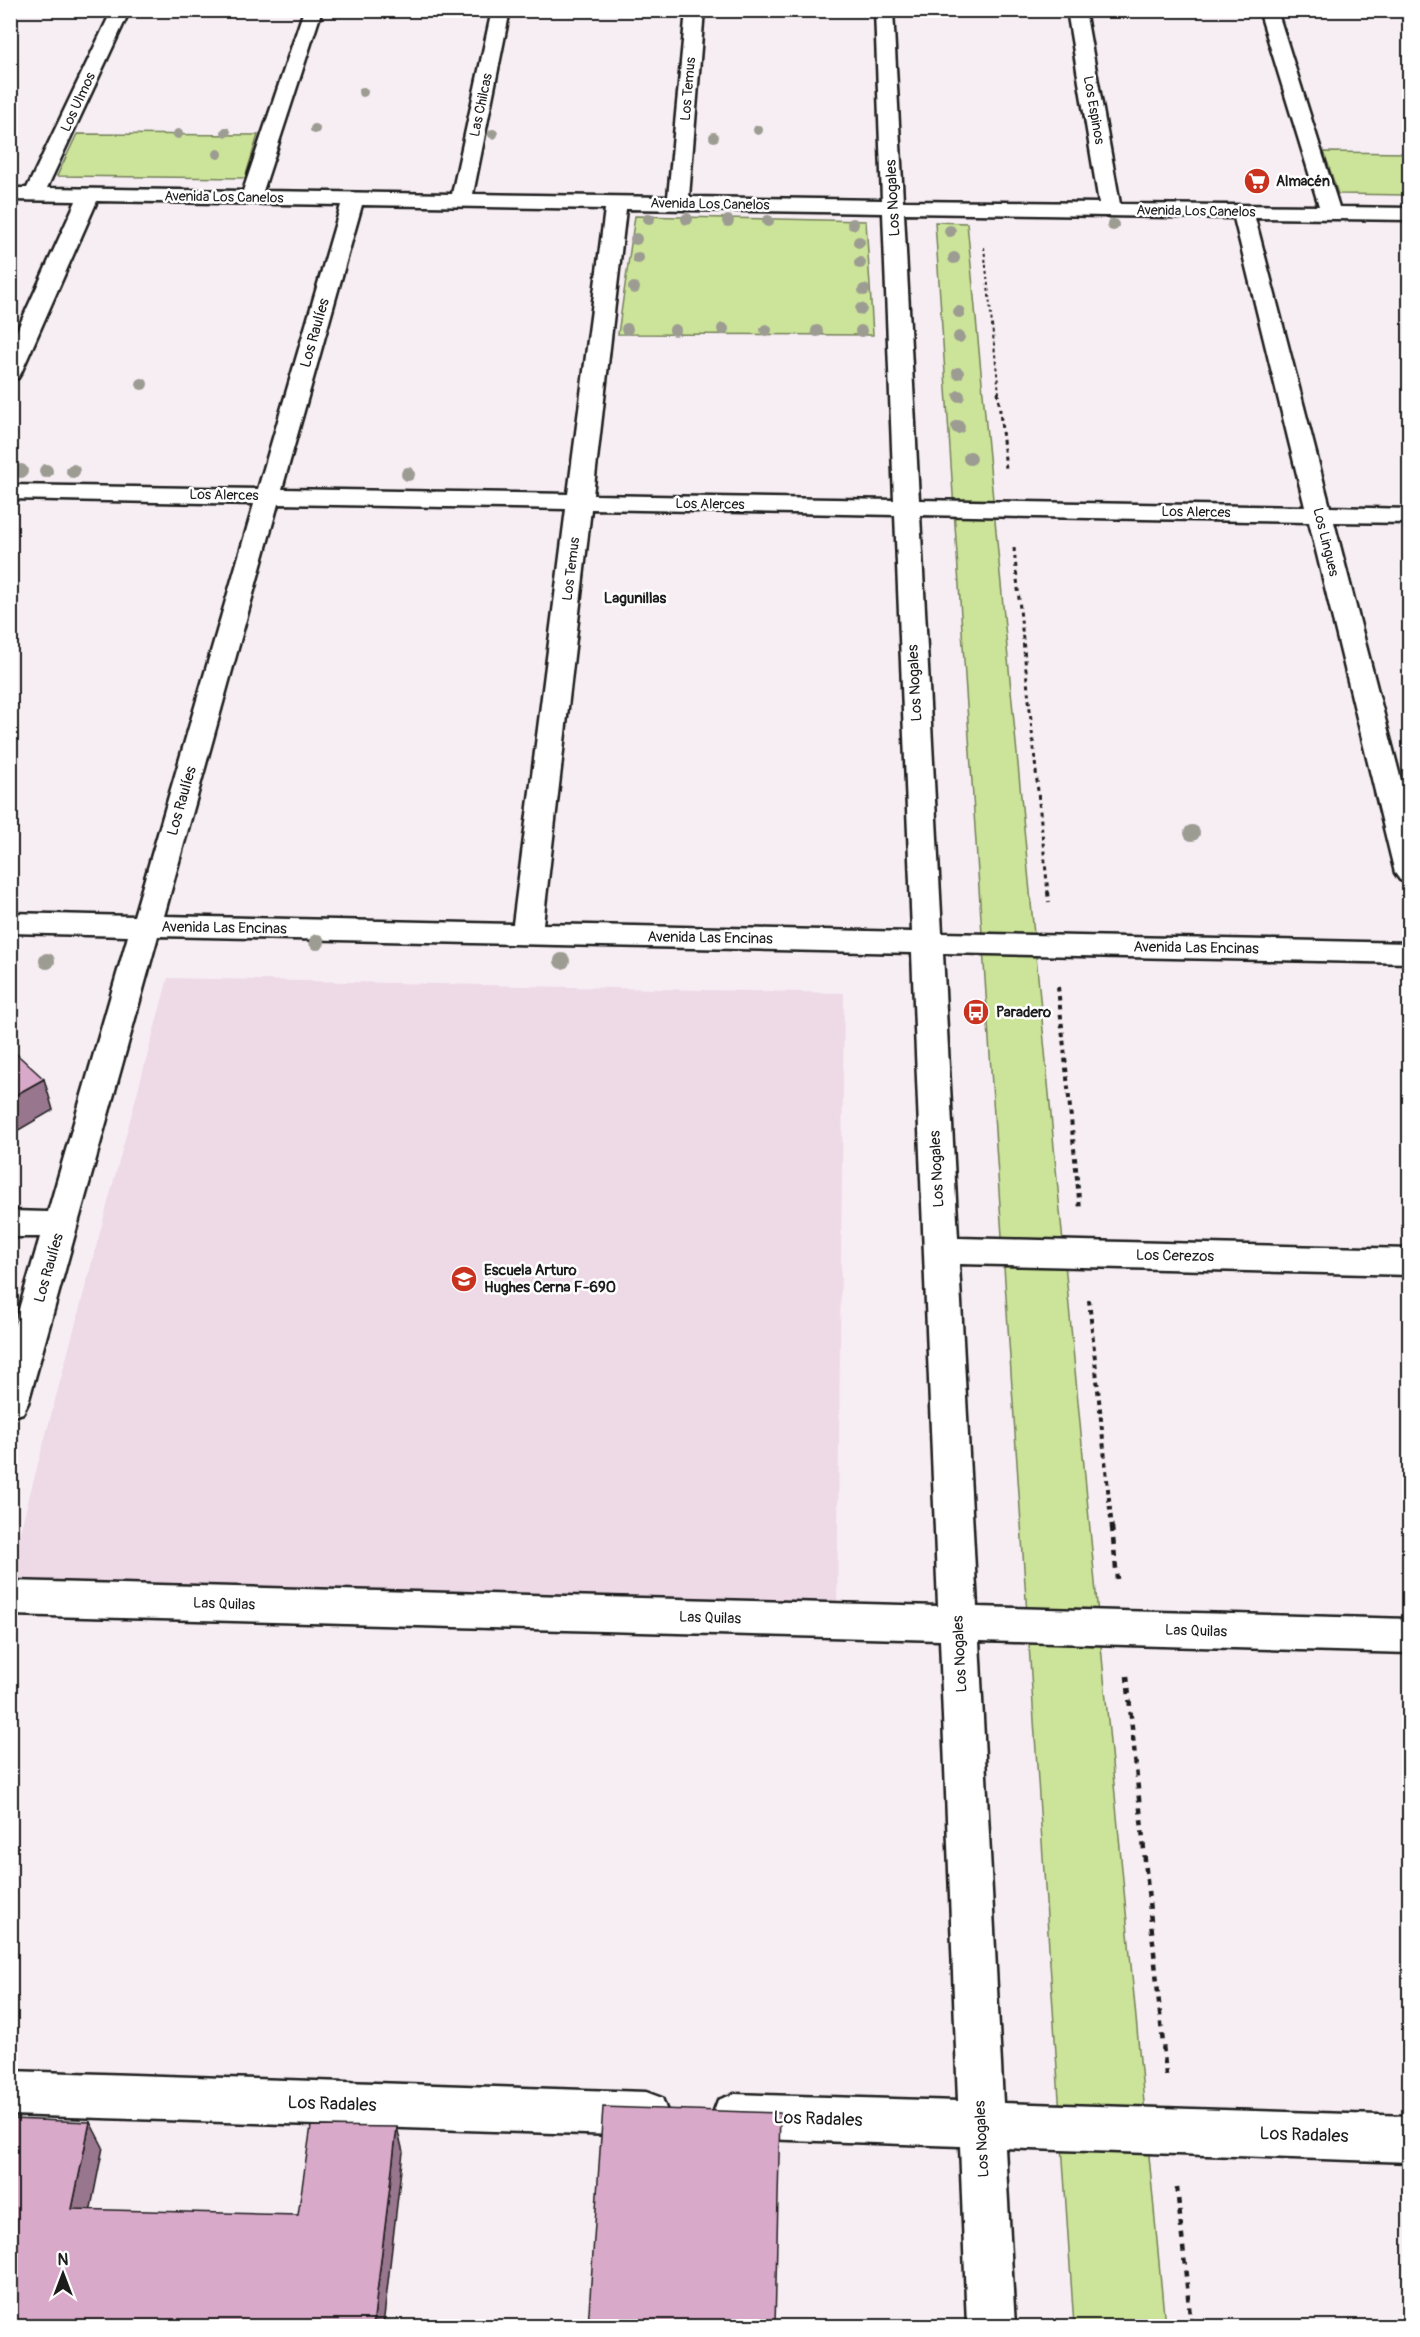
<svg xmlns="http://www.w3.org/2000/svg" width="1420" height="2337" font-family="Pangolin,sans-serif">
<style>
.built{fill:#eed9e7}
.green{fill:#cce499;stroke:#74805a;stroke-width:1.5}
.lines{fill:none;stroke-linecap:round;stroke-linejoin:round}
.minor-casing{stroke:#1c1c1c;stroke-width:5}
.path-far3{stroke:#1c1c1c;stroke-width:2;stroke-dasharray:3 3;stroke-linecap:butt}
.path-far2{stroke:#1c1c1c;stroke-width:3;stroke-dasharray:4 4;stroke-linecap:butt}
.path-far1{stroke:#1c1c1c;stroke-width:4;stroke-dasharray:4.5 4.5;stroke-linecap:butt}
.path{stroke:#1c1c1c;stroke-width:4.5;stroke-dasharray:6 6;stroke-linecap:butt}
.minor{fill:#fff;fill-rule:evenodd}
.tree{fill:#9c9c92}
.shaded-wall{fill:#98768d;stroke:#1c1c1c;stroke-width:1.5}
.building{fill:#d9a9c9;stroke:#1c1c1c;stroke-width:1.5}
.labels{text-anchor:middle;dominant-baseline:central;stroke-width:5;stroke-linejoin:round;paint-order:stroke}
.far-street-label{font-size:14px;fill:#1c1c1c;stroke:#fff}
.far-poi-label{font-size:14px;font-weight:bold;fill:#1c1c1c;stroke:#fff;text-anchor:start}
.street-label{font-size:15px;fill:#1c1c1c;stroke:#fff}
.far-quarter-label{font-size:15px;font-weight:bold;fill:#1c1c1c;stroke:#fff}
.poi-label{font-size:15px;font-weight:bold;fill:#1c1c1c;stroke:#fff;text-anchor:start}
.near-street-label{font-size:18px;fill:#1c1c1c;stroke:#fff}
</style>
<rect width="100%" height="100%" fill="#f7eef4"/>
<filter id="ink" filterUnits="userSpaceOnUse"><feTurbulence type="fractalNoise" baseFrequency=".0167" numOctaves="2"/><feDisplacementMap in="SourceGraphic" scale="12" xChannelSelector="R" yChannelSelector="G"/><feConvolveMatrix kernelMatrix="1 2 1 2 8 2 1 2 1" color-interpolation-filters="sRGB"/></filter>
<g filter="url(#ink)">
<path class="built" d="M168,978L844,993L837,1618L11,1593V1565Z"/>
<path class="green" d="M77,134L258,135L245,178L57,176Z
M1324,152L1409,153V195L1338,194Z
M635,216L866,221L873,335L618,334Z
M935,222L967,223L1165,2326H1074Z"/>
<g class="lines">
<defs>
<path id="minor" d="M112,10H130L47,188L243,191L304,10H322L263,191L452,194L492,10H510L473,194L668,197L686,10H704L689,197L882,200L875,10H893L903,201L1099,203L1067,10H1085L1120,204L1319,206L1259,10H1277L1339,207L1410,208V220L1255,218L1330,507L1410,509V523L1334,522L1410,815V883L1400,880L1395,873L1309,522L920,515L942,933L1410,943V963L943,953L958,1238L1410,1249V1275L959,1264L977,1607L1410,1619V1653L979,1641L1003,2103L1410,2116V2162L1005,2148L1015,2326H967L960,2146L734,2138L718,2132L712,2116L718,2100L734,2094L958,2101L940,1640L10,1615V1581L938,1606L912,953L158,936L28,1403L23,1413L10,1417V1340L40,1237H10V1211L48,1212L128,936L10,933V913L134,916L254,504L10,499V485L258,489L341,205L97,201L21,373L18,378L10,380V346L76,201L10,200V188H27ZM362,205L605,209L568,494L282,489ZM626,209L883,213L894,500L593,495ZM904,213L1234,218L1305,507L919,500ZM278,504L566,509L513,924L164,916ZM591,509L895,515L912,932L543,924Z
M10,2071L646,2092L662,2098L668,2114L662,2130L646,2136L10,2115Z"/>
</defs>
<use href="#minor" class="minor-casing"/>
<path class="path-far3" d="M984,247L999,393"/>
<path class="path-far2" d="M998,392L1006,469
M1014,548L1048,893"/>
<path class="path-far1" d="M1048,892L1049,902
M1058,987L1080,1209
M1089,1300L1112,1529"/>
<path class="path" d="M1112,1527L1117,1579
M1127,1676L1166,2075
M1177,2187L1191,2326"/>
<use href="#minor" class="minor"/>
</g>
<g class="tree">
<circle cx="363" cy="92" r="5"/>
<circle cx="315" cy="129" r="5"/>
<circle cx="758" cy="130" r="5"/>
<circle cx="226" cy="132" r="5"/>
<circle cx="178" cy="134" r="5"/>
<circle cx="493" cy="134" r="5"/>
<circle cx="714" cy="137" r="5"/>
<circle cx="218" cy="154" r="5"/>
<circle cx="649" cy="219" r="6"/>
<circle cx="687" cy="219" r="6"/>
<circle cx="728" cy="221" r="6"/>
<circle cx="768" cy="221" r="6"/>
<circle cx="853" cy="224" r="6"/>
<circle cx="1113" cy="225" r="6"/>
<circle cx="950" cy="231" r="6"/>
<circle cx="636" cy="239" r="6"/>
<circle cx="859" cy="242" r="6"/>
<circle cx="638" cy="258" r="6"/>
<circle cx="954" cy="258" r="6"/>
<circle cx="860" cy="263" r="6"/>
<circle cx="634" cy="288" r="6"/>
<circle cx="864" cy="290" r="6"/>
<circle cx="861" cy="309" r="6"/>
<circle cx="959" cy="312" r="6"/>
<circle cx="627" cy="329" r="6"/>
<circle cx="723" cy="329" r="6"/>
<circle cx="675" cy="330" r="6"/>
<circle cx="766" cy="330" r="6"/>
<circle cx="817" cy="331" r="6"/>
<circle cx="861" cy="331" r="6"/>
<circle cx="959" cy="337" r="6"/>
<circle cx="958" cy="373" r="6"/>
<circle cx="142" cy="384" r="6"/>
<circle cx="959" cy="396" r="6"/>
<circle cx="958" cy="427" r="7"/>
<circle cx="970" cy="458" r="7"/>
<circle cx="21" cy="471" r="7"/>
<circle cx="46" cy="471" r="7"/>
<circle cx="73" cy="471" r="7"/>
<circle cx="408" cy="474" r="7"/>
<circle cx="1192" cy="833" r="8"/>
<circle cx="317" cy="942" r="8"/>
<circle cx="47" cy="961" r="8"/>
<circle cx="562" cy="961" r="8"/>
</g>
<path class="shaded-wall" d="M44,1079L53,1110L10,1135V1098Z
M90,2122L103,2147L86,2233L72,2209Z
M397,2127L403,2152L383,2326H373Z"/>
<path class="building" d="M10,1048L44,1079L10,1098Z
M603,2107L780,2113L775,2326H588Z
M10,2119L90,2122L72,2209L298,2215L311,2126L397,2127L373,2326H10Z"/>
</g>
<defs>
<symbol id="supermarket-disc" viewBox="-11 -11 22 22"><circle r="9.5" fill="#c8321e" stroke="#fff"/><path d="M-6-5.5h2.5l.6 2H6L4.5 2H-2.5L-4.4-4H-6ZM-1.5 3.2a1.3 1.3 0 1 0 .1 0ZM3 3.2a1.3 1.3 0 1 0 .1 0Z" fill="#fff"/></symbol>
<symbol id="bus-disc" viewBox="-11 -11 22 22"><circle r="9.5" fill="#c8321e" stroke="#fff"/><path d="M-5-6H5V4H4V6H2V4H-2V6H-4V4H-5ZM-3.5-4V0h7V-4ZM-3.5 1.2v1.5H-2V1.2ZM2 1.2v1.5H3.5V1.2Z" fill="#fff"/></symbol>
<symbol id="school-disc" viewBox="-11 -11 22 22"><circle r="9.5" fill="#c8321e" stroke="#fff"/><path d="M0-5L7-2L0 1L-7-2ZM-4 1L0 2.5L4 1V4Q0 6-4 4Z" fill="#fff"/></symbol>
</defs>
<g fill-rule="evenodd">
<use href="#supermarket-disc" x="1242" y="166" width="30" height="30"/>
<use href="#bus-disc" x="961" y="997" width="30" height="30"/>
<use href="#school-disc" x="449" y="1264" width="30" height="30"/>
</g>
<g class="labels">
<g class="far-street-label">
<text transform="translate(688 89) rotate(-85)">Los Temus</text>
<text transform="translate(78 102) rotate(-65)">Los Ulmos</text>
<text transform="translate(481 105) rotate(-78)">Las Chilcas</text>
<text transform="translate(1094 110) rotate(80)">Los Espinos</text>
<text transform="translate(224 197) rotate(1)">Avenida Los Canelos</text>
<text transform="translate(710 204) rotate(1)">Avenida Los Canelos</text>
<text transform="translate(1196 211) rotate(1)">Avenida Los Canelos</text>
<text transform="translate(224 495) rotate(1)">Los Alerces</text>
<text transform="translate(710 504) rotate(1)">Los Alerces</text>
<text transform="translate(1196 512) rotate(1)">Los Alerces</text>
<text transform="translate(1326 542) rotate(76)">Los Lingues</text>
<text transform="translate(571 569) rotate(-83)">Los Temus</text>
</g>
<g class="far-poi-label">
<text x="1276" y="181">Almacén</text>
</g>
<g class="street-label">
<text transform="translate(893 198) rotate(-93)">Los Nogales</text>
<text transform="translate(315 333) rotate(-74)">Los Raulíes</text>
<text transform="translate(915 683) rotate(-93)">Los Nogales</text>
<text transform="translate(182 801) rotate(-74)">Los Raulíes</text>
<text transform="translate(224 928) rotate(1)">Avenida Las Encinas</text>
<text transform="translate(710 938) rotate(1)">Avenida Las Encinas</text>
<text transform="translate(1196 948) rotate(1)">Avenida Las Encinas</text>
<text transform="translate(937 1169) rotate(-93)">Los Nogales</text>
<text transform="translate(1175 1256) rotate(1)">Los Cerezos</text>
<text transform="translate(49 1268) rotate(-74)">Los Raulíes</text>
<text transform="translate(224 1604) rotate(2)">Las Quilas</text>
<text transform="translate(710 1618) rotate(2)">Las Quilas</text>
<text transform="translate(1196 1631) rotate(2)">Las Quilas</text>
<text transform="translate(960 1654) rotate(-93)">Los Nogales</text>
<text transform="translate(982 2139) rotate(-93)">Los Nogales</text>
</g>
<g class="far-quarter-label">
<text x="635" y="598">Lagunillas</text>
</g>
<g class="poi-label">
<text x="996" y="1012">Paradero</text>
<text x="484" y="1270">Escuela Arturo<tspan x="484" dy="17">Hughes Cerna F-690</tspan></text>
</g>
<g class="near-street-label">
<text transform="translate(332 2104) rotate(2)">Los Radales</text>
<text transform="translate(818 2119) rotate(2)">Los Radales</text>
<text transform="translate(1304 2135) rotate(2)">Los Radales</text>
</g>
</g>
<rect width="1420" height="2337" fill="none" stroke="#fff" stroke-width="36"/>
<rect x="18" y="18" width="1384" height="2301" fill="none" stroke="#1c1c1c" stroke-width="2" filter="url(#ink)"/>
<g transform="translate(63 2274)" stroke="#ffffff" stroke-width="4.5" paint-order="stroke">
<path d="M0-4.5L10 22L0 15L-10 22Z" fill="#1c1c1c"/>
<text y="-9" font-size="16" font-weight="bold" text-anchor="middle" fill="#1c1c1c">N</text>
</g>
</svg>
